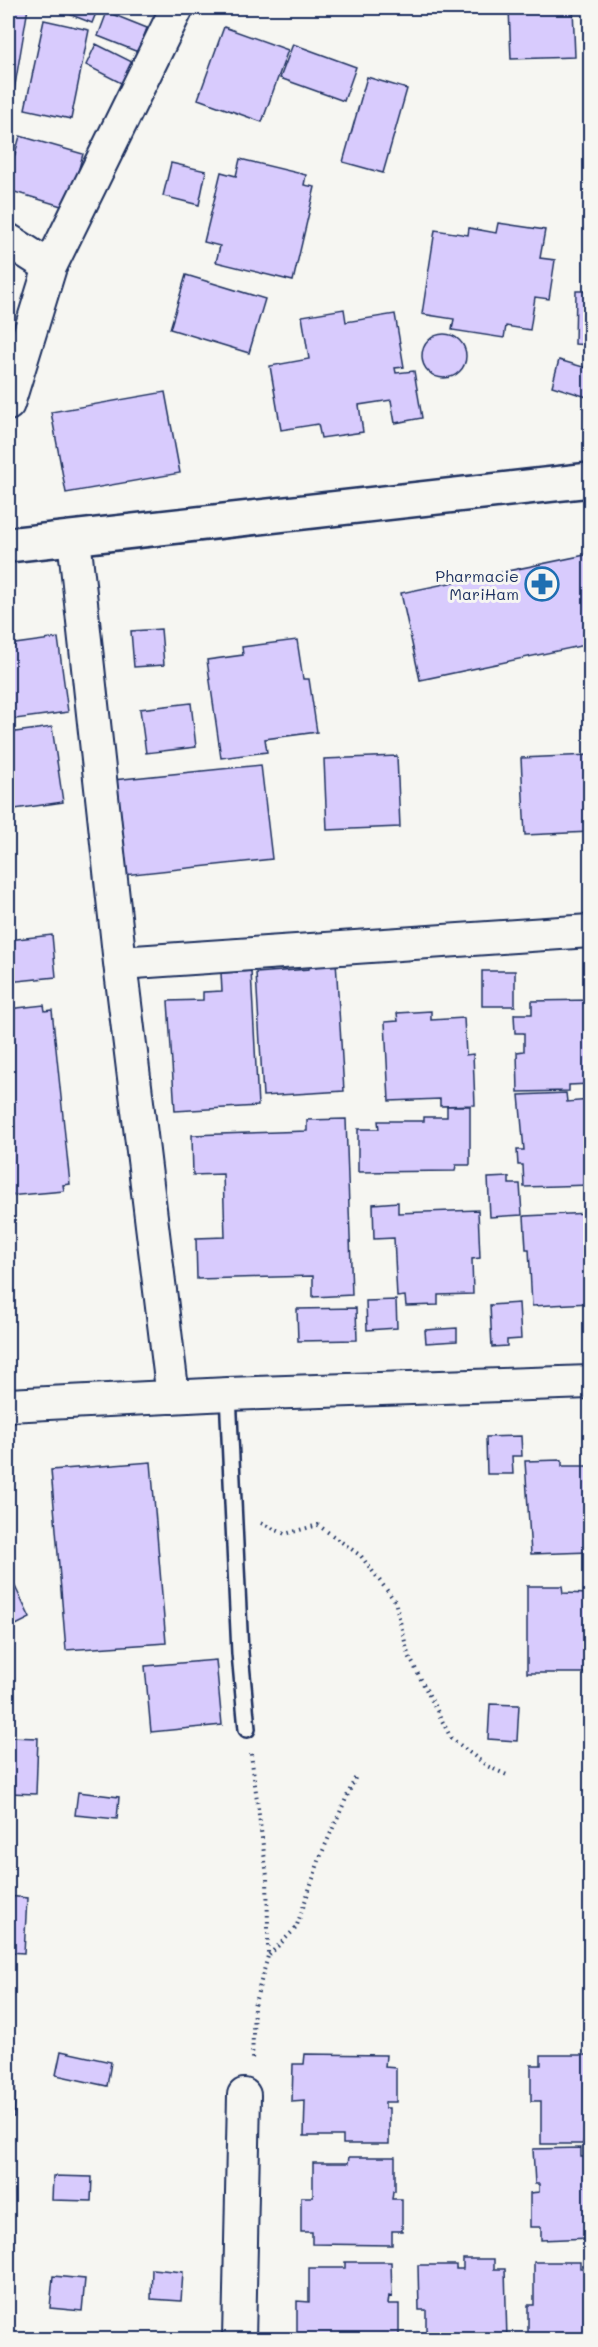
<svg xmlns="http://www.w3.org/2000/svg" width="598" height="2347" font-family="Mali,sans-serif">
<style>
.building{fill:#d8cbfd;stroke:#1b2f5e;stroke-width:1.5}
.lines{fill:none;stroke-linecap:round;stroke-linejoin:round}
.lane-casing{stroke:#1b2f5e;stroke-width:20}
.street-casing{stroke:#1b2f5e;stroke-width:36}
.secondary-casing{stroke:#1b2f5e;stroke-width:38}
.path{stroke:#1b2f5e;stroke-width:4;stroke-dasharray:1.5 4.5;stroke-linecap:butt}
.lane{stroke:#f6f6f2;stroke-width:15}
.street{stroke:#f6f6f2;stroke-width:32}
.secondary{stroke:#f6f6f2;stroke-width:33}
.labels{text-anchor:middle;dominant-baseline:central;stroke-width:6;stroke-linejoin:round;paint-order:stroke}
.poi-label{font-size:16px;fill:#1b2f5e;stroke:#f6f6f2;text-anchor:end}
</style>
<rect width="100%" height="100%" fill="#f6f6f2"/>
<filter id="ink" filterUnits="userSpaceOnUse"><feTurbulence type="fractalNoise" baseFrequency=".0167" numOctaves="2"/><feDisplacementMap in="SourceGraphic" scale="12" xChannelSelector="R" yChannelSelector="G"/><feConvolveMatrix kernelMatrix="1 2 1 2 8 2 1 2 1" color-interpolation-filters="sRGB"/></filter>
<g filter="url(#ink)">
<path class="building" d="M8,8H28L14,91L8,90Z
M60,8H98L92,23L59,10Z
M509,8H573L575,57L511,59Z
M107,12L147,28L138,52L98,36Z
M44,20L89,30L71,119L25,109Z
M224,27L288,50L262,122L198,99Z
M96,44L134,63L123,84L86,65Z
M293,44L356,67L344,101L280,78Z
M367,77L407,89L383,173L343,162Z
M20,136L83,154L68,208L8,190V179Z
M240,159L306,175L304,185L315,187L293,281L216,262L220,246L204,242L221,172L236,176Z
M171,163L206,171L199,205L163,196Z
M498,223L545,230L540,258L555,260L549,299L535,297L530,330L506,326L504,338L452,330L454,319L422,314L435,230L468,235L469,228L496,233Z
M186,275L265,299L249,353L170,329Z
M576,291H590V345L575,344Z
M344,309L346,322L395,314L404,367L395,368L396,373L414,371L422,418L395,423L391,400L359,405L363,432L321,438L318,424L281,430L270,366L309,359L302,316Z
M422 356a22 22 0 1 1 44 0a22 22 0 1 1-44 0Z
M559,360L590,369V398L552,386Z
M165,392L180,473L66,493L51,412Z
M590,554V644L420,680L401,593Z
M161,629L164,665L134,667L131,631Z
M58,638L68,712L8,720V645Z
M297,640L303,679H309L317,732L265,739L267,752L221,758L207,660L243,655L242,647Z
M191,703L196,747L146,753L140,709Z
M52,727L63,802L8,810V733Z
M590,755V832L525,835L521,758Z
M397,756L400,827L327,830L324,759Z
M261,765L272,859L124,875L113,780Z
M52,935L56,977L8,982V940Z
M336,961L344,1091L263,1096L256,973L309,969V963Z
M251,971L258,1106L175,1111L168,1001L203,1000V992L222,991L221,973Z
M482,971H515V1006H482Z
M590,1000V1084L569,1085V1091L518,1092L517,1052L524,1051V1033H515L514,1014H532V1001Z
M44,1005L45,1011L52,1010L70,1184L63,1185L64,1191L8,1196V1009Z
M431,1011V1020L464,1018L466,1055L473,1054L475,1105L440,1106V1099L389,1101L385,1022L398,1021L397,1013Z
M566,1093L567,1102L590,1100V1185L524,1187L523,1165H518L517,1150H524L519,1095Z
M447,1106H470V1165H456L455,1171L358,1172V1129H379L378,1121H424V1117H447Z
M346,1119L352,1295L313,1297V1276L197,1279L196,1238L225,1237L223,1174L193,1175L192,1135L307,1131V1120Z
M509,1177V1184H520L522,1215L490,1217L488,1178Z
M398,1202V1213L478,1210L480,1258L472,1259L473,1294L438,1295V1305L406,1306L405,1296L397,1297L394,1238L374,1239L373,1204Z
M590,1213V1303L532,1306L529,1249H526L524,1216Z
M396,1300L397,1328L367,1330L366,1301Z
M519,1303L521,1339L507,1340V1346L492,1347L490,1305Z
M356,1308L357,1340L298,1341L297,1309Z
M457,1328V1341L426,1343L425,1330Z
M521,1436L522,1456H512L513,1474H487L486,1437Z
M562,1460V1466H590V1552L531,1554L525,1461Z
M151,1462L166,1643L66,1650L51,1470Z
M9,1574L30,1618L8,1629V1575Z
M527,1586H562L563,1593L590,1594V1673H527Z
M216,1660L222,1725L151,1732L145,1666Z
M8,1694H13L14,1722H8Z
M490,1704L519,1705L517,1741L488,1739Z
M8,1737L38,1738L36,1794L8,1793Z
M78,1792L119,1797L117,1819L75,1815Z
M8,1896L27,1898L24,1953L8,1952Z
M61,2051L111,2062L107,2086L56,2075Z
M305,2054L386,2055L385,2067L396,2068V2102H385V2108H389V2144H343V2136H304L305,2101L292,2102L293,2064H304Z
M541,2055H590V2138H584L583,2144H541V2101H531V2065H541Z
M8,2063L16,2064L14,2117H8Z
M581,2148V2157H590V2238L541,2240V2227H530V2193L539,2192V2184H535L533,2149Z
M349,2157H395V2191H393L392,2199H402V2231H392V2245L312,2244V2232H301V2197H313V2163H348Z
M8,2159H12L11,2214H8Z
M53,2176L92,2177L91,2201L52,2200Z
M463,2259H494V2269H505L507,2340H426V2310H419L418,2265H456V2269H463Z
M345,2262H391L392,2297L389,2296L388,2304H399V2336L388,2335V2340H308L309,2337H297V2301L309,2302V2268H345Z
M534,2262H580V2268H590V2340L528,2339V2305H534Z
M152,2269L183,2272L181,2301L151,2299Z
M53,2276L85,2279L82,2311L50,2308Z"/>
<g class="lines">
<defs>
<path id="lane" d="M228,1394L240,1653L247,1729"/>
<path id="street" d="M8,240L50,267
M8,404L50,267L177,8
M74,538L120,963L173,1397
M120,963L590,931
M8,1405L228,1394L590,1382
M239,2340L244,2095"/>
<path id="secondary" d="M8,545L590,480"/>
</defs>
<use href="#lane" class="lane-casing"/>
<use href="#street" class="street-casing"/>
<use href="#secondary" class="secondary-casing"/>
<path class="path" d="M261,1523L285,1534L318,1525L361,1556L395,1601L408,1654L451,1738L487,1766L507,1775
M251,1754L267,1876L268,1927V1956L254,2006L252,2061
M269,1955L296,1928L321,1855L356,1776"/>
<use href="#lane" class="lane"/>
<use href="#street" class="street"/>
<use href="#secondary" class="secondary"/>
</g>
</g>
<defs>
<symbol id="pharmacy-ring" viewBox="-11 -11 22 22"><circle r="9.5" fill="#f6f6f2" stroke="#1f6fb2" stroke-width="1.5"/><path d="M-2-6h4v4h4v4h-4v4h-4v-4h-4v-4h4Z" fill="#1f6fb2"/></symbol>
</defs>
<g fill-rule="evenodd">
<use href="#pharmacy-ring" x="523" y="565" width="38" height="38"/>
</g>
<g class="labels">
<g class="poi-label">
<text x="519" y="575">Pharmacie<tspan x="519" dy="18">MariHam</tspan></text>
</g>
</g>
<rect width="598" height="2347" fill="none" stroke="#f6f6f2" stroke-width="30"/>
<rect x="15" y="15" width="568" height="2317" fill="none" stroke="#1b2f5e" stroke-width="2" filter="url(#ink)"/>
</svg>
